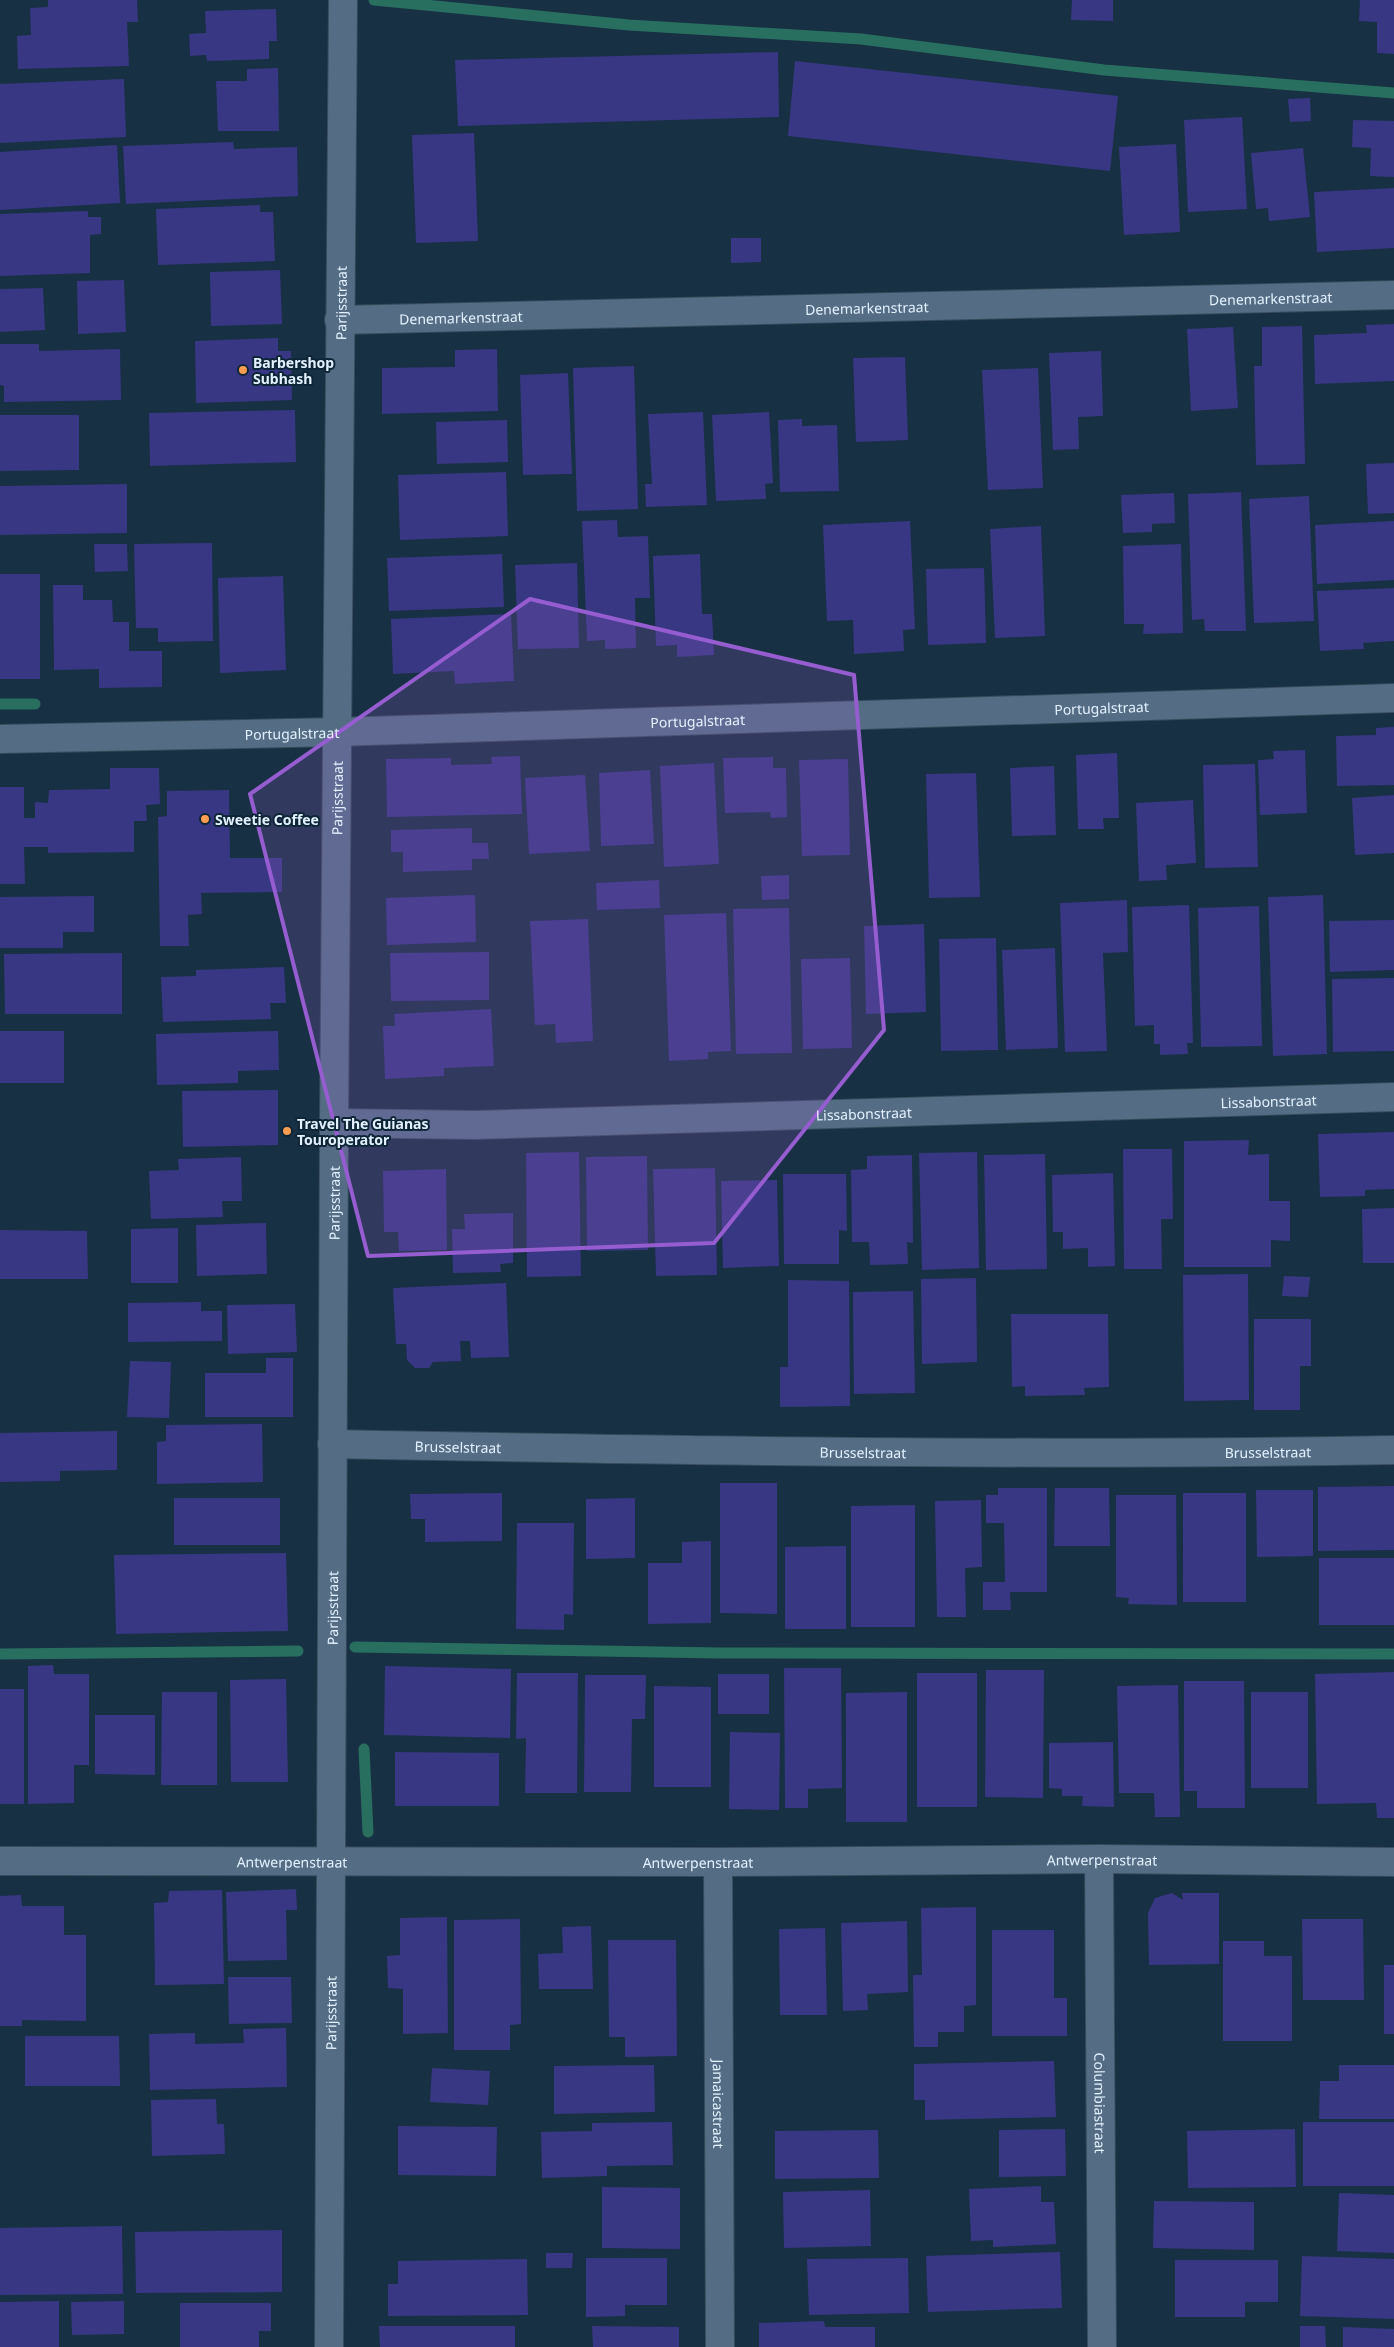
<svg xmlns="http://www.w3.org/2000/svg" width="1394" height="2347" font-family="'Noto Sans',sans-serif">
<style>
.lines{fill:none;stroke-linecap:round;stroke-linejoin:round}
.stream{stroke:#286f60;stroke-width:11}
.building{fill:#383783}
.street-casing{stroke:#374b5c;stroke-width:30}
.street{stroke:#546d84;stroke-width:28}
.marked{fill:#955dcf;fill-opacity:0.2;stroke:#955dcf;stroke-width:4;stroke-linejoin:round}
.poi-dot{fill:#fc9d52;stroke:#0e2538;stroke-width:2}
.labels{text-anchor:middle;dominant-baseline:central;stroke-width:4;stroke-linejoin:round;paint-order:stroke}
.street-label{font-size:14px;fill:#e3f1fe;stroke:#0e2538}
.poi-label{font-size:14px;font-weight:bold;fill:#e3f1fe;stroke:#0e2538;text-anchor:start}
</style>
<rect width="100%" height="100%" fill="#183043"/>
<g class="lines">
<path class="stream" d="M374,0L629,25L861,39L1104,70L1394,93
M0,704H35
M355,1647L720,1653L1394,1654
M0,1654L298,1651
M364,1749L368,1832"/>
</g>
<path class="building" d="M48,0H137L138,22H127L129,66L18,69L17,36L31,35L30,8L48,7Z
M1072,0H1113V21L1071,20Z
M1360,0H1394V54L1377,53V22L1359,21Z
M276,9L277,41H269V59L207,61L206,55L190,56L189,34L206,33L205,11Z
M778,52L779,117L458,126L455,60Z
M795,61L1118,96L1110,171L788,136Z
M278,68L279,131H218L216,81H247V69Z
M124,79L126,137L0,143V84Z
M1310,98L1311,121L1290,122L1288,99Z
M1242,117L1247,209L1188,212L1184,120Z
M1353,120L1394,121V177L1370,176L1371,148L1352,147Z
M474,133L478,241L416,243L412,135Z
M233,142L234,149L297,147L298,196L126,204L123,146Z
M1176,144L1180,232L1124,235L1119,147Z
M117,145L120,203L0,210V152Z
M1303,148L1310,217L1269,221L1268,208L1256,209L1251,153Z
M1394,188V248L1317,252L1314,192Z
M260,205V212H273L275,261L158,265L156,209Z
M88,211V217H101V234L90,235V273L0,276V214Z
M731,238H761V262L731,263Z
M280,270L282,324L211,326L210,272Z
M124,280L126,332L78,334L77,281Z
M43,288L45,330L0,332V289Z
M1394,324V381L1315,384L1314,335L1367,333L1366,325Z
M1302,326L1305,464L1256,465L1254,366H1262V327Z
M1233,327L1238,408L1191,411L1187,329Z
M278,338V351H291L292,400L196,403L195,341Z
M0,344H39V351L120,349L121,400L4,402V386L0,385Z
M497,349L498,411L382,414V368L455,367V350Z
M1101,351L1103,416L1078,417L1079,449L1053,450L1049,353Z
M905,357L908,440L856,442L853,358Z
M634,366L638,509L577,511L573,368Z
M1038,368L1043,488L988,490L982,370Z
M568,373L572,474L523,475L520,375Z
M295,410L296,462L150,466L149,413Z
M703,412L707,505L646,507L645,484H652L648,414Z
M769,412L773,483L765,484L766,499L716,501L712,415Z
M0,415H79V470L0,471Z
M802,419V426L837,425L839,491L780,492L778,420Z
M507,420L508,462L437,464L436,422Z
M1394,463V513L1368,514L1366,464Z
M506,472L508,536L400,540L398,475Z
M127,484V533L0,535V486Z
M1241,492L1246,631H1205L1204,619L1192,620L1188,494Z
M1174,493L1175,523L1152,524V532L1123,533L1121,495Z
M1309,496L1314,621L1254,623L1249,499Z
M617,520L618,537L648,536L650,598H635L636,648L605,649V640L587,641L582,521Z
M910,521L915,629L903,630L904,651L854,654L853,620L827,621L823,525Z
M1394,521V580L1317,584L1315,525Z
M1041,526L1045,636L995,638L990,529Z
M212,543L213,641L158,642V628H136L134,544Z
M94,544H127L128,571L95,572Z
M1181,544L1183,633L1143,634L1144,624H1124L1123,546Z
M502,554L504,607L389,611L387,558Z
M700,554L702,614H712L714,655L677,657V645L656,646L653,556Z
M577,563L579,648L518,649L515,565Z
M984,568L986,643L928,645L926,569Z
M0,574H40V679H0Z
M283,576L286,670L220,673L218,578Z
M53,585H83V600H112L113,622H129V651H162V687L99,688V669L54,670Z
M1394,588V641L1363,643L1364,649L1320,651L1317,591Z
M511,614L514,681L455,684L454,671L393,674L391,619Z
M1394,727V785L1337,786L1336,736L1376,735V728Z
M1305,750L1307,813L1260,815L1258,760L1274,759L1273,751Z
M1117,753L1119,818H1103L1104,829H1078L1076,755Z
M520,756L522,814L387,817L386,759L451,758V765L492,764L491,757Z
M773,757V768H786L787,817L771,818L770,812L725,813L723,758Z
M848,759L850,855L802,856L799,760Z
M714,763L719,864L664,867L660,766Z
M1255,764L1258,867L1205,868L1203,765Z
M1054,766L1056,835L1012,836L1010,768Z
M110,768H159L160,804L146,805L147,821H134V852L48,853V847H24L25,884H0V787H24V818H35V802L48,803L49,790L110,789Z
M650,770L654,844L601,846L599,773Z
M976,773L980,897L929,898L926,774Z
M585,775L590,851L529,854L525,778Z
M229,790L230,858H282V892L201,893L202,914L188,915L189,946H160L158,817L167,816V791Z
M1394,795V853L1355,855L1352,798Z
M1193,800L1196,863L1166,865L1167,880L1139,881L1136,803Z
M472,828V843H488L489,859H472V870L403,872V852H391V830Z
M789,875V899L762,900L761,876Z
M659,880L660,908L597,910L596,883Z
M475,895L476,942L387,945L386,898Z
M1323,895L1327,1054L1273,1056L1268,897Z
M94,896V932H63V948H0V897Z
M1127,900L1128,952L1103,953L1107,1051L1065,1052L1060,903Z
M1189,905L1193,1043H1187L1188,1054L1160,1055V1044H1154V1025L1135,1026L1132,907Z
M1259,906L1262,1046L1201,1047L1198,908Z
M789,908L792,1053L736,1054L733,909Z
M726,913L731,1051L708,1052V1059L669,1061L664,915Z
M588,919L593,1041L556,1043L555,1024L535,1025L530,921Z
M1394,920V970L1330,972L1329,921Z
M924,924L926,1012L866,1014L864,926Z
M996,938L998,1050L941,1051L939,939Z
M1055,948L1058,1048L1006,1050L1002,950Z
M489,952V1000L391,1001L390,953Z
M122,953V1014H5L4,954Z
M850,958L852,1048L803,1049L801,959Z
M284,967L286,1003H270L271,1019L163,1022L161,977L196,976V970Z
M1394,978V1051L1333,1052L1332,979Z
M491,1009L494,1066L444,1068V1076L385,1079L383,1026H395L394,1014Z
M0,1031H64V1083H0Z
M278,1031L279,1070L238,1071V1083L157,1085L156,1034Z
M278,1090V1145L183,1147L182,1091Z
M1394,1132V1189L1365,1190V1196L1320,1197L1318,1134Z
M1249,1140L1248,1155L1269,1154V1201H1290V1241L1271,1240V1267H1184V1141Z
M1123,1149H1172L1173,1219H1161L1162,1269H1124Z
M579,1152L581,1276L527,1277L526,1153Z
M977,1152L979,1268L922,1270L919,1153Z
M1045,1154L1047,1269L986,1270L984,1155Z
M912,1155L913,1243L907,1242L908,1264L870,1265L869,1242H852L851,1170L867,1169V1156Z
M647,1156L648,1250L587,1251L586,1157Z
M241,1157L242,1201H222L223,1217L151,1219L149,1171L179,1170L178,1159Z
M715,1168L717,1275L656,1276L653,1169Z
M446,1169L447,1250L399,1251L398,1232H384L383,1171Z
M1113,1173L1115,1266L1088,1267V1248L1063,1249V1232H1053L1052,1175Z
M783,1174H846L847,1231L839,1230V1264H784Z
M777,1180L779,1266L723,1268L721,1181Z
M1394,1208V1263H1363L1362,1209Z
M513,1213V1263L500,1264L501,1272L453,1273L452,1229H465L464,1214Z
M266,1223L267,1274L197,1276L196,1225Z
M178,1228V1283H131V1229Z
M0,1230L87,1231L88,1279H0Z
M1248,1274L1249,1400L1184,1401L1183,1275Z
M1284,1276L1310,1277L1308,1297L1282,1296Z
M976,1278L977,1362L922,1364L921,1279Z
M788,1280L849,1281L850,1406L780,1407V1367H788Z
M506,1283L509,1357L471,1358L470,1341H460L461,1361L433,1362L429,1368H415L407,1360L406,1344H396L393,1288Z
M913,1291L915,1393L854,1394L853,1292Z
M201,1302V1311H222V1341L128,1342V1303Z
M295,1304L297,1352L228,1354L227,1305Z
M1011,1314H1108L1109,1387L1084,1388L1085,1395L1025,1396V1386L1012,1387Z
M1254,1319H1311V1366H1300V1410H1254Z
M266,1358H293V1417H205V1373H266Z
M130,1361L171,1362L169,1418L127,1417Z
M262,1424L263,1482L157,1484V1442L166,1441V1425Z
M117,1431V1470L60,1471V1481L0,1482V1433Z
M720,1483H777V1614L720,1613Z
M1394,1486V1550L1318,1551V1487Z
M998,1488H1047V1592H1010L1011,1610H983V1582H1005L1004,1523H986V1495H998Z
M1055,1488H1109L1110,1546H1054Z
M1256,1490H1313V1556L1257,1557Z
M502,1493V1541L425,1542V1519H411L410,1494Z
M1183,1493H1246V1602H1183Z
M1116,1495H1176L1177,1605L1128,1604L1129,1598L1116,1597Z
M174,1498H280V1545H174Z
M635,1498V1558L586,1559V1499Z
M981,1500L982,1567L965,1568L966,1617H937L935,1501Z
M915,1505V1627H851V1506Z
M517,1523H574L573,1615L564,1614V1630L516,1629Z
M711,1541V1623L648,1624V1563H682V1542Z
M846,1546V1629H785V1547Z
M286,1553L288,1631L116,1634L114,1555Z
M1319,1558H1394V1625H1319Z
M53,1665L54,1674H89V1765H74V1803L28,1804V1666Z
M385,1666L511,1669L510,1738L384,1735Z
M784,1668H841L842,1788L808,1789V1808H785Z
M986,1670H1044L1043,1798L985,1797Z
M1394,1672V1818H1377L1376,1803L1317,1804L1315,1674Z
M517,1673H578L577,1793H525L526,1738L516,1739Z
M917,1673H977V1807H917Z
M718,1674H769V1714H718Z
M585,1675H646L645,1719H632L631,1792H584Z
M286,1679L288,1782H231L230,1680Z
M1184,1681H1244L1245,1808H1197V1791H1184Z
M1178,1685L1180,1817H1155L1154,1793H1119L1117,1686Z
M654,1686L711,1687V1787H654Z
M0,1689H24V1804H0Z
M162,1692H217V1785H161Z
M907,1692V1822H846V1693Z
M1251,1692H1308V1788H1251Z
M95,1715H155V1775L95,1774Z
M730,1732L780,1733L779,1810L729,1809Z
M1113,1742L1114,1807L1082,1806L1083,1796H1062V1789L1049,1788V1743Z
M395,1752L499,1753V1806H395Z
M296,1889L297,1910H286L287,1960L228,1961L226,1892Z
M222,1890L224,1984L155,1985L154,1903L168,1902L169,1891Z
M1172,1893L1183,1900L1182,1893H1219V1964L1149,1965L1148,1913L1155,1898Z
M21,1895L22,1906H64V1935H86V2021L22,2020V2026H0V1896Z
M976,1907V2005L964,2006V2032H938V2047H914L913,1975H922L921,1908Z
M447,1917L448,2033L403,2034V1989L388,1988L387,1956L400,1955V1918Z
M520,1919L521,2024L510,2025V2050H454V1920Z
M1302,1919H1363L1364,2000H1303Z
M907,1921L908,1992L867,1994L868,2010L843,2011L841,1923Z
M591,1926L593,1989H539L538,1954L563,1953L562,1927Z
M825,1928L827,2015H780L779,1929Z
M992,1930H1054V1998H1067V2036H992Z
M608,1940H676L677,2056L625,2057V2037H609Z
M1223,1941H1264V1956H1292V2041H1223Z
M1384,1965H1394V2034H1384Z
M228,1977H291L292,2023L229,2024Z
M286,2028L287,2087L150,2090L149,2034L195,2033V2044L244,2043L243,2029Z
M25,2036H119L120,2086H25Z
M1054,2061L1056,2117L925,2120V2100H914V2064Z
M654,2065L655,2112L554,2114V2066Z
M1339,2065H1394V2119H1319L1320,2081H1339Z
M432,2068L490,2071L488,2105L430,2102Z
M216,2099L217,2124H224L225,2154L152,2156L151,2100Z
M672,2122L673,2165L607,2166V2176L542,2178L541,2132L592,2131V2123Z
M1303,2122H1394V2186H1303Z
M398,2126L497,2127L496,2176L398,2175Z
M1065,2129L1066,2176L999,2177V2130Z
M1295,2129L1296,2187L1188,2188L1187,2131Z
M878,2130L879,2178L775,2179V2131Z
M1041,2186V2202H1054L1056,2244L993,2247V2240L971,2241L969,2189Z
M602,2187L680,2188V2249L602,2248Z
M870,2190L871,2246L784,2248L783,2192Z
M1339,2193L1394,2195V2253L1337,2251Z
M1154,2201L1254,2202V2250L1153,2248Z
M122,2226L123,2294L0,2295V2228Z
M282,2230V2292L136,2293L135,2232Z
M1060,2252L1062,2308L928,2312L926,2256Z
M546,2253H573L572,2268H546Z
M1302,2256L1394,2259V2319L1300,2316Z
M586,2258H667V2305H625V2316L586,2317Z
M908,2258L909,2313L809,2315L807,2259Z
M527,2259L528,2315L388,2316V2284H398V2261Z
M1175,2260H1278V2302H1245V2317H1175Z
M59,2301V2347H0V2302Z
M124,2301V2334L72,2335L71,2302Z
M180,2303H271V2331H259V2347H180Z
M824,2321L825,2327H875V2347H759V2323Z
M379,2326H515V2347H380Z
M592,2326L679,2327V2347H593Z
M1300,2326H1325L1326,2347H1300Z
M1343,2327L1394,2329V2347H1343Z"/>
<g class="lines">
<defs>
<g id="street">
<path id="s1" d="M339,320L1394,295"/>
<path id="s2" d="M0,739L336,732L1394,698"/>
<path id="s3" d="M334,1123L475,1125L1394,1097"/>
<path id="s4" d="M332,1444C686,1451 1040,1456 1394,1450"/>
<path id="s5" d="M1099,1859L1102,2347"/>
<path id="s6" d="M0,1861L718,1862L1099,1859L1394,1862"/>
<path id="s7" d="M718,1862L720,2347"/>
<path id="s8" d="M329,2347L334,1123L343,0"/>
</g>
</defs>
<use href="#street" class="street-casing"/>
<use href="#street" class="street"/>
</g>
<path class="marked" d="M530,599L854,675L884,1030L714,1243L368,1256L250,794Z"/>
<g class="poi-dot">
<circle cx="243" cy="370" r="5"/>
<circle cx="205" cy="819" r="5"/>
<circle cx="287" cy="1131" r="5"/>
</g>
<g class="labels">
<g class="street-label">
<text stroke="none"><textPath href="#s1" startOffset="932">Denemarkenstraat</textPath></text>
<text stroke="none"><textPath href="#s8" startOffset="2044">Parijsstraat</textPath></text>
<text stroke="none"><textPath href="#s1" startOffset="528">Denemarkenstraat</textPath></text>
<text stroke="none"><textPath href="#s1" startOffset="122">Denemarkenstraat</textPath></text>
<text stroke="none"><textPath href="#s2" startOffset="1102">Portugalstraat</textPath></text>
<text stroke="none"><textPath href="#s2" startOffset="698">Portugalstraat</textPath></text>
<text stroke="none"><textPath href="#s2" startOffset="292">Portugalstraat</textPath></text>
<text stroke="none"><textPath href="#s8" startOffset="1549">Parijsstraat</textPath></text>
<text stroke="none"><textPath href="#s3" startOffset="935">Lissabonstraat</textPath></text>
<text stroke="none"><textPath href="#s3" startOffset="530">Lissabonstraat</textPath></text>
<text stroke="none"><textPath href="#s8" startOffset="1144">Parijsstraat</textPath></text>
<text stroke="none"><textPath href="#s4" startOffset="126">Brusselstraat</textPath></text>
<text stroke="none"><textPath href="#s4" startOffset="531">Brusselstraat</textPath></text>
<text stroke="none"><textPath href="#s4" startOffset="936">Brusselstraat</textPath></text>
<text stroke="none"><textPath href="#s8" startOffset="739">Parijsstraat</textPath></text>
<text stroke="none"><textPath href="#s6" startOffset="1102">Antwerpenstraat</textPath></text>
<text stroke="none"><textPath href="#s6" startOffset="292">Antwerpenstraat</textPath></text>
<text stroke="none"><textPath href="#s6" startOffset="698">Antwerpenstraat</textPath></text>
<text stroke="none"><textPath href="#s8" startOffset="334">Parijsstraat</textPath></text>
<text stroke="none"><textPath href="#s5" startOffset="244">Columbiastraat</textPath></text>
<text stroke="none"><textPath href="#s7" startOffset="242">Jamaicastraat</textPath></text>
</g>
<g class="poi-label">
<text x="253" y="362">Barbershop<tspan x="253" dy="16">Subhash</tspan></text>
<text x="215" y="819">Sweetie Coffee</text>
<text x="297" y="1123">Travel The Guianas<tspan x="297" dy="16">Touroperator</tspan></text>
</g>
</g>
</svg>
